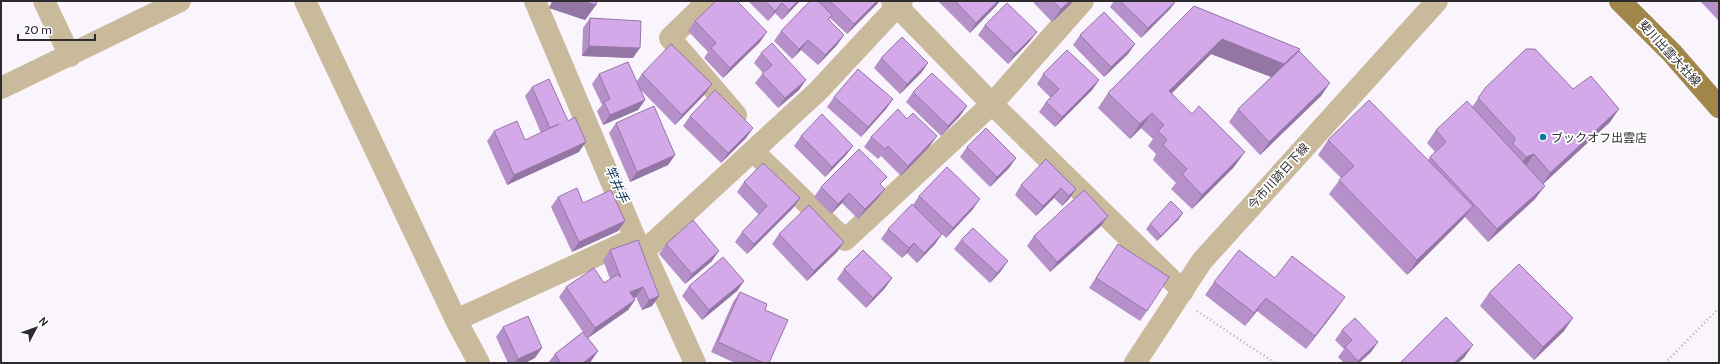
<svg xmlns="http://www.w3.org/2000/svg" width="1720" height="364" font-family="Cabin,'Noto Sans JP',sans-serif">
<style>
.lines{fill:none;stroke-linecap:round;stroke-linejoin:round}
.path{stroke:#b2adb4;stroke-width:2.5;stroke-dasharray:1 3;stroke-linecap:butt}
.minor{stroke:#c9ba9b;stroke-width:22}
.major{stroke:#a1864a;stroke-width:22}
.wall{fill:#b691c9}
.shaded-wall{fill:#9476a4}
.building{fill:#d4a9ea;stroke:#9476a4}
.poi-dot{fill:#067ba4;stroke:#fff;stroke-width:1.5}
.labels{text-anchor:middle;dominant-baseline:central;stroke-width:3.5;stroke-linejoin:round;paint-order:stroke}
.street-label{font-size:12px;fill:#2d2b2e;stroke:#fff}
.poi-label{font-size:12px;fill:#2d2b2e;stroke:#fff;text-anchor:start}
.water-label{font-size:13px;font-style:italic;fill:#042d51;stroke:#fff}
</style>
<rect width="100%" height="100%" fill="#faf4fd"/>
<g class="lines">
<path class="path" d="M1197,311L1275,363
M1665,363L1719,308"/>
<path class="minor" d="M44,1L70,56
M305,1L456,320
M535,1L635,238L644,251L695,363
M708,1L670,38L736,115
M892,1L992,104L1183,291
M1,88L180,1
M753,151L845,240L992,104L1083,1
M644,251L818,91L902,1
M479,363L456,320L635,238
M1135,363L1202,261L1437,1"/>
<path class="major" d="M1620,1L1672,53L1719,107"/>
</g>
<path class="wall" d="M552,1H597L596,5L585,20L549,8Z
M748,1H800L797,4L782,20L775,13L768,21Z
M810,1H879L877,4L847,34L830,18L829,20L844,35L837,45L818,65L801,50L792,59L774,41L781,31Z
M938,1H1000L996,6L970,33Z
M1032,1H1074L1052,22Z
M1114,1H1176L1170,9L1141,38L1110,7Z
M1700,1H1719V20H1718Z
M1194,6L1300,49L1299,51L1321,96L1260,155L1229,122L1238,109L1271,77L1211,54L1172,93L1234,167L1192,209L1171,189L1176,183L1153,160L1156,154L1148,146L1153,139L1141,128L1130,139L1098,108L1108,93Z
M590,18L633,58L582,56L583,28Z
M695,21L760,42L723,78L704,58L708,52L688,31Z
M985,25L1030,41L1008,64L978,35Z
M1080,35L1135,44L1128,54L1104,77L1073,45Z
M761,53L799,90L778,108L755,83L763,73L754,63Z
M881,58L928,63L921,73L900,94L874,68Z
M599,74L637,81L642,74L705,94L675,125L641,90L645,100L638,110L603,125L597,111L602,105L592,84Z
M1043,74L1099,80L1092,90L1055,127L1039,112L1046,102L1051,98L1037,84Z
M532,87L579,152L507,185L487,141L494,131L525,140L541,133L525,96Z
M1486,87L1573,89L1619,109L1610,122L1543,184L1535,199L1488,242L1465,217L1407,275L1329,194L1341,178L1318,155L1328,140L1428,160L1430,157L1435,152L1427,143L1436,130L1472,107Z
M913,92L967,106L960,116L941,136L906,102Z
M834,97L893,99L886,109L861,137L827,107Z
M690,116L753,128L746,138L721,163L683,126Z
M616,123L675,155L668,165L630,182L609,133Z
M801,136L853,146L846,155L825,177L794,146Z
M871,137L930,146L901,176L881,156L878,159L864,147Z
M967,147L1016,158L1009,168L990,187L960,157Z
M744,182L800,198L793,208L747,254L735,242L742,232L759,215L737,192Z
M881,185L878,198L858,219L842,203L831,214L814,197L821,187Z
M1021,185L1076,189L1069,199L1062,206L1054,198L1036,216L1015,195Z
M919,196L973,209L946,238L942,234L935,244L917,263L907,253L902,258L881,239L888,229L913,205Z
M558,197L583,203L625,221L618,231L572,252L551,207Z
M1179,219L1157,241L1146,229L1150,224Z
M1101,226L1050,272L1027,246L1034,236Z
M779,234L844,242L837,252L807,281L772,244Z
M961,240L1001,271L990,283L954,249Z
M666,244L712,261L685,284L659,254Z
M1118,244L1147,311L1140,321L1089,288Z
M610,250L659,296L652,306L642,310L636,297L634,298L635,300L628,310L588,338L598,351L591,361L589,363H548L555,354L583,332L559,297L566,287L604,283L610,279L603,260Z
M844,269L892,278L885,288L866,308L837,279Z
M1275,278L1336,310L1306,349L1257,311L1245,326L1205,295L1214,282Z
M744,281L737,291L702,320L682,296L689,286Z
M740,292L765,310L769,363H735L711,352L733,302Z
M1489,293L1564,331L1534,360L1480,306Z
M503,327L535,358L525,363H508L496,337Z
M1342,330L1378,342L1371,352L1359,363H1344L1338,357L1344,349L1335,340Z"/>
<path class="shaded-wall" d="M553,1H584L596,5L585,20L549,8Z
M798,1H800L797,4L782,20L789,10Z
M877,1H879L877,4L847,34L854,24Z
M998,1H1000L996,6L970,33L976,23Z
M1070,1H1074L1052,22L1061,9Z
M1176,1L1170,9L1141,38L1148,28Z
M782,3L775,13L768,21L775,11Z
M767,32L760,42L723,78L730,68Z
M1037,32L1030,41L1008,64L1015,54Z
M844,35L837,45L818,65L825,55Z
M1222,39L1300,49L1290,64L1274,78L1211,54L1159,106L1169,91Z
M808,40L801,50L792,59L799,49Z
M1135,44L1128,54L1104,77L1111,67Z
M589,46L640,48L633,58L582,56Z
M928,63L921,73L900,94L907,84Z
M806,80L799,90L778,108L785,98Z
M1099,80L1092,90L1055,127L1062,117Z
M1330,83L1321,96L1260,155L1269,142Z
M712,84L705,94L675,125L682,115Z
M893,99L886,109L861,137L868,127Z
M645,100L638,110L603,125L610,115Z
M967,106L960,116L941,136L948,126Z
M1619,109L1610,122L1541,186L1550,173Z
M1152,113L1141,128L1130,139L1140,124Z
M753,128L746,138L721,163L728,153Z
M937,136L930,146L901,176L908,166Z
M586,142L579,152L507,185L514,175Z
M853,146L846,155L825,177L832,167Z
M1245,152L1234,167L1192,209L1202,195Z
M1534,154L1525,167L1517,170L1526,157Z
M675,155L668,165L630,182L637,172Z
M1016,158L1009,168L990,187L997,177Z
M1545,186L1535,199L1488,242L1497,229Z
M1061,188L1054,198L1036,216L1043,206Z
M885,189L878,198L858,219L865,209Z
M1076,189L1069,199L1062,206L1069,196Z
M849,193L842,203L831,214L838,204Z
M800,198L793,208L747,254L754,244Z
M980,199L973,209L946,238L953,228Z
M1473,206L1462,220L1407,275L1417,260Z
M1183,213L1179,219L1157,241L1161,236Z
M1108,216L1101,226L1050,272L1057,262Z
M625,221L618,231L572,252L579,242Z
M942,234L935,244L917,263L924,253Z
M844,242L837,252L807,281L814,271Z
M914,243L907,253L902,258L909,248Z
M719,251L712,261L685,284L692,274Z
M1008,261L1001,271L990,283L997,273Z
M892,278L885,288L866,308L873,298Z
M744,281L737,291L702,320L709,310Z
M643,287L636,297L623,302L630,292Z
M659,296L652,306L642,310L649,300Z
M1345,297L1336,310L1306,349L1315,336Z
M1266,298L1257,311L1245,326L1254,313Z
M635,300L628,310L588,338L595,328Z
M1573,318L1564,331L1534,360L1543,347Z
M1378,342L1371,352L1359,363H1357Z
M1473,345L1464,358L1458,363H1454Z
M542,348L535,358L525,363H515L518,359Z
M598,351L591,361L589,363H583Z"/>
<path class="building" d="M584,1H597L596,5Z
M716,1H737L767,32L730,68L711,48L716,43L695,21Z
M765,1H798L789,10L782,3L775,11Z
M810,1H818L832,15L828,19L844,35L825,55L808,40L799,49L781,31Z
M830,1H877L854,24Z
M955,1H998L976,23Z
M1053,1H1070L1061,9Z
M1120,1H1176L1148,28Z
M1007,3L1037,32L1015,54L985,25Z
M1194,6L1300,49L1284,64L1222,39L1169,91L1192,114L1199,106L1245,152L1202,195L1182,174L1187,169L1163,145L1167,140L1158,131L1164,125L1152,113L1140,124L1108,93Z
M1104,12L1135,44L1111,67L1080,35Z
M590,18L641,21L640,48L589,46Z
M902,37L928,63L907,84L881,58Z
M772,43L806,80L785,98L762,74L772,65L761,53Z
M671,44L712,84L682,115L642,74Z
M1526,49H1535L1573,89L1591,76L1619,109L1550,173L1534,154L1526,157L1513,144L1515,138L1478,98L1486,87Z
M1067,50L1099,80L1062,117L1046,102L1059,89L1043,74Z
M1299,51L1330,83L1269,142L1238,109Z
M628,62L645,100L610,115L604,102L610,99L599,74Z
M858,69L893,99L868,127L834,97Z
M932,73L967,106L948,126L913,92Z
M549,79L568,121L575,117L586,142L514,175L494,131L517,121L525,140L559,124L550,128L532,87Z
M715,90L753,128L728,153L690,116Z
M1369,100L1473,206L1417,260L1339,180L1354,166L1328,140Z
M1467,101L1545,186L1497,229L1430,157L1446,142L1436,130Z
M654,106L675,155L637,172L616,123Z
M898,109L907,119L913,113L937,136L908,166L888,146L885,149L871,137Z
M822,114L853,146L832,167L801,136Z
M986,128L1016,158L997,177L967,147Z
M859,149L887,177L880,184L885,189L865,209L849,193L838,204L821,187Z
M1046,159L1076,189L1069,196L1061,188L1043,206L1021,185Z
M763,163L800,198L754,244L742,232L767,206L744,182Z
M947,167L980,199L953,228L919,196Z
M577,188L583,203L611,190L625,221L579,242L558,197Z
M1084,190L1108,216L1057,262L1034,236Z
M1171,201L1183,213L1161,236L1150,224Z
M912,204L942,234L924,253L914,243L909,248L888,229Z
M809,205L844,242L814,271L779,234Z
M693,220L719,251L692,274L666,244Z
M973,228L1008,261L997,273L961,240Z
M638,240L659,296L649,300L643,287L630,292L635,300L595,328L566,287L594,268L604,283L618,274L621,278L610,250Z
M1118,244L1169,277L1147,311L1096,278Z
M863,250L892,278L873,298L844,269Z
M1239,250L1275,278L1292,256L1345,297L1315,336L1266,298L1254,313L1214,282Z
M723,257L744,281L709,310L689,286Z
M1519,264L1573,318L1543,347L1489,293Z
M740,292L767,304L765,310L788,320L769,363H764L718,342Z
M528,316L542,348L518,359L503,327Z
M1446,317L1473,345L1454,363H1400Z
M1355,318L1378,342L1358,361L1345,347L1352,340L1342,330Z
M583,332L598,351L583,363H561L555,354Z"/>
<circle class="poi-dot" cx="1543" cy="137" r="4"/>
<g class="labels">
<g class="street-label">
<text transform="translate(1670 53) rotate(47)">斐川出雲大社線</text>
<text transform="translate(1278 176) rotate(-48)">今市川跡日下線</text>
</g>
<g class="poi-label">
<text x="1551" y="137">ブックオフ出雲店</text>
</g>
<g class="water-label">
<text transform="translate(617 184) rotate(66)">竿井手</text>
</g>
</g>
<rect width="1720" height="364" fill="none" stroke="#2d2b2e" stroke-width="4"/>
<g transform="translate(36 328) rotate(49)" stroke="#ffffff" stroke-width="3" paint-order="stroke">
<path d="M0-3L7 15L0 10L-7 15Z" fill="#2d2b2e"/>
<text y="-6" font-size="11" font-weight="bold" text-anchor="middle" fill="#2d2b2e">N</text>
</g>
<path d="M18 34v6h77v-6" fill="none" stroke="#2d2b2e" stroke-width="2"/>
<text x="24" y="34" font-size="12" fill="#2d2b2e" stroke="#ffffff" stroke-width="3" paint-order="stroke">20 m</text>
</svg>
